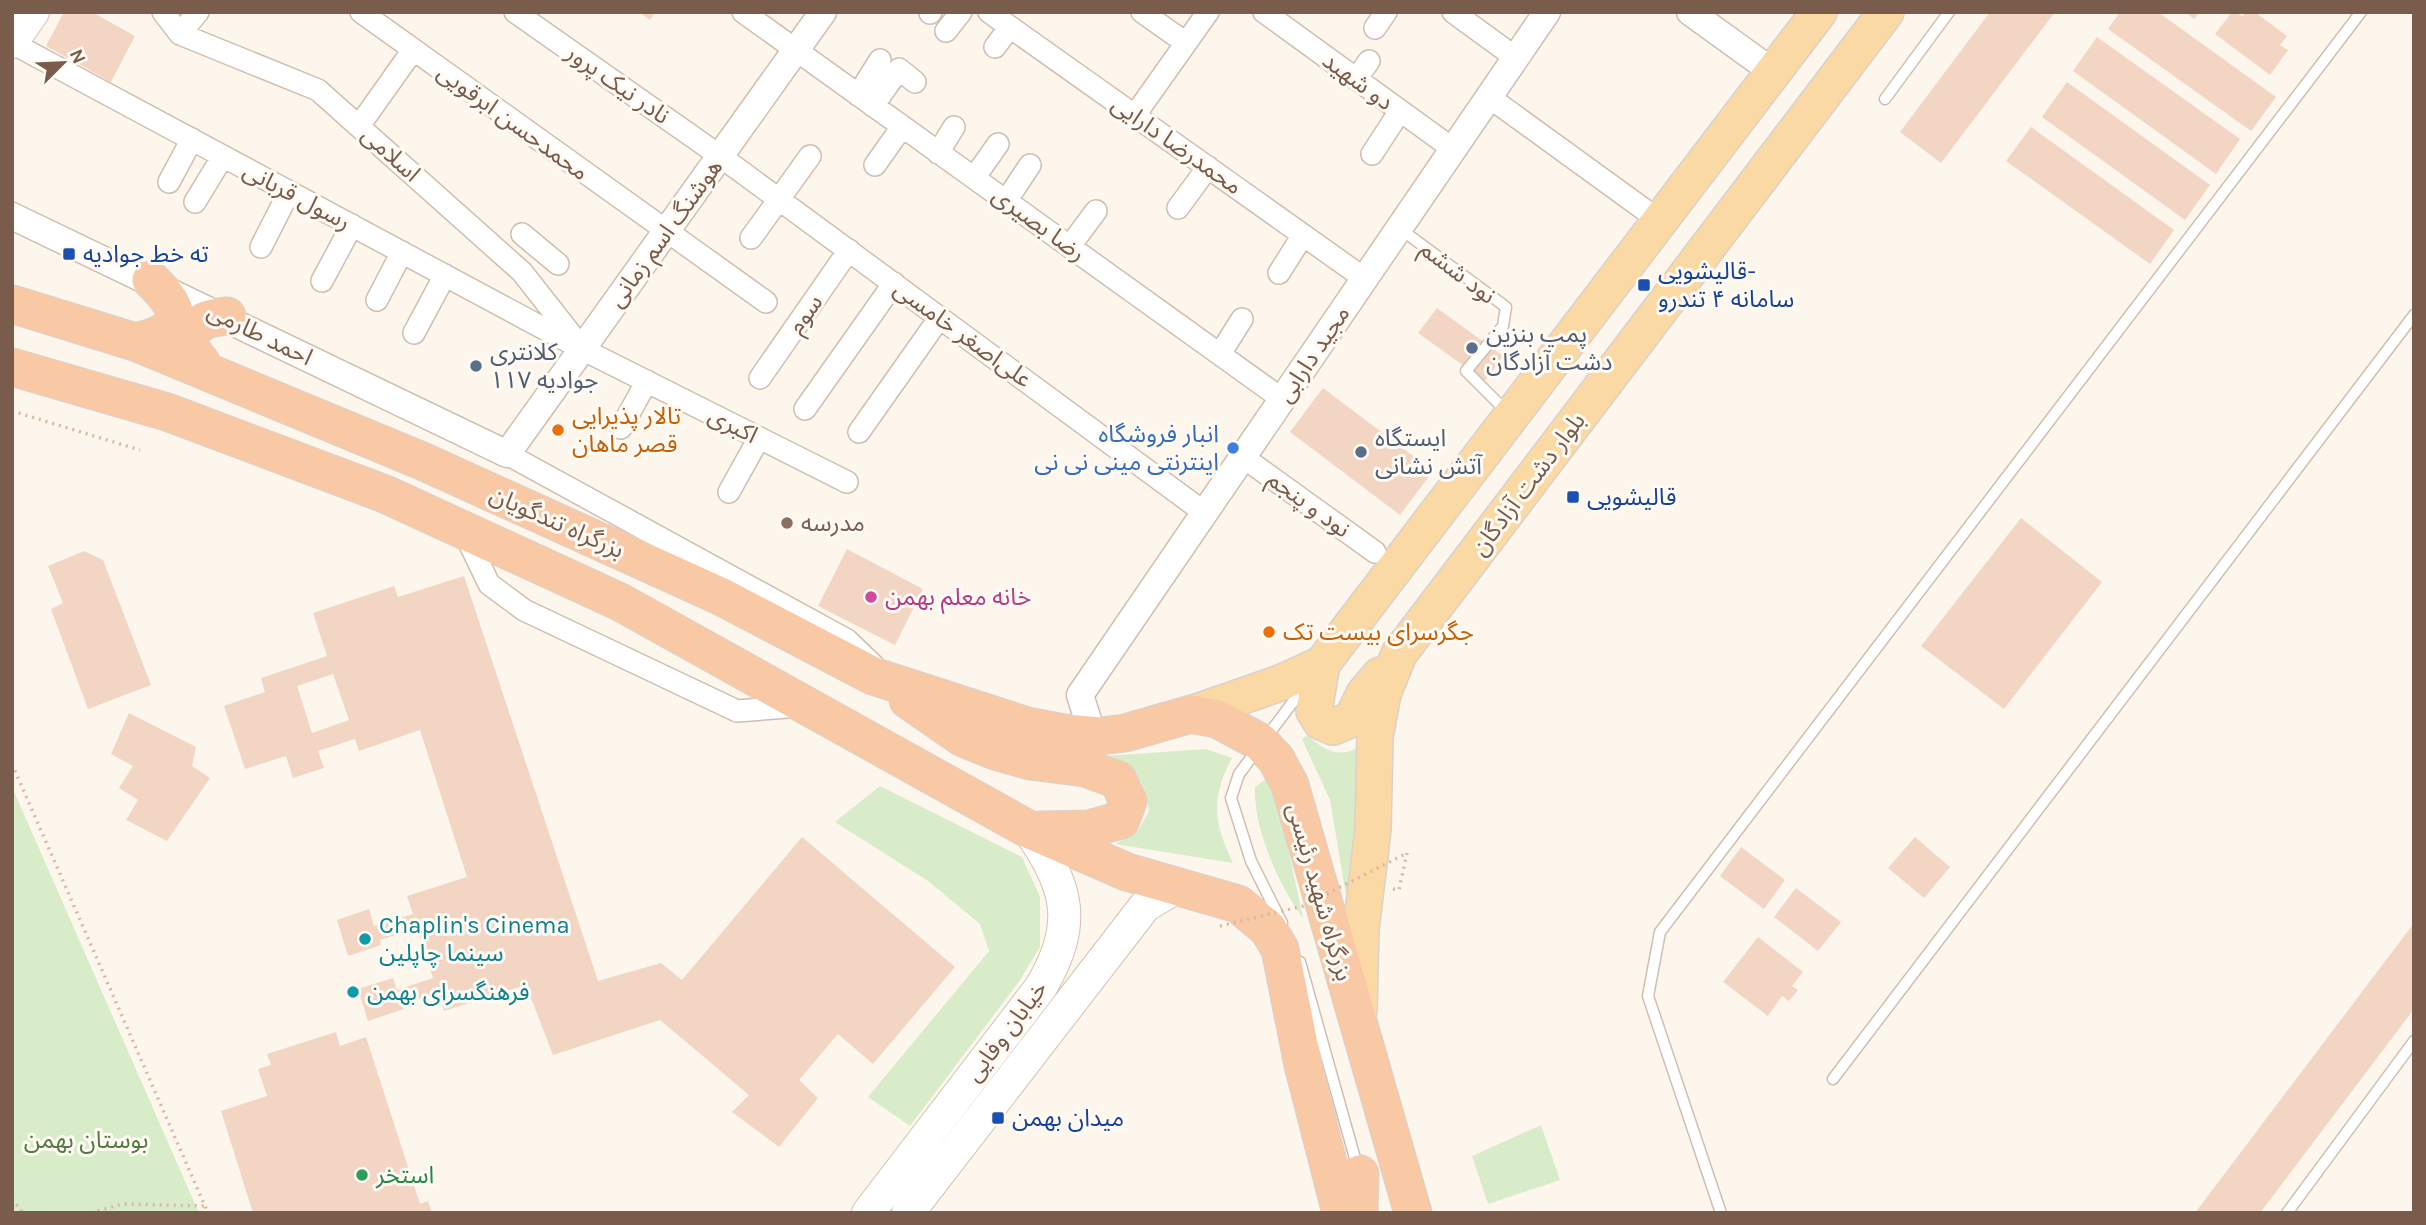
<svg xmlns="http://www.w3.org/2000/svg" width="2426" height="1225" font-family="Karla,'Noto Sans Arabic',sans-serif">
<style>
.green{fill:#d8ecc9}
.building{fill:#f3d5c3;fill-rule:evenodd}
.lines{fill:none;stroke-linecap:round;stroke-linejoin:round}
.service-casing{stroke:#d1beb0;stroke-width:13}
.minor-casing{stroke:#d1beb0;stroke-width:24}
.tertiary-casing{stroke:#d1beb0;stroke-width:29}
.secondary-casing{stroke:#d6c0b0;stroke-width:34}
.primary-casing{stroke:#dad1cd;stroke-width:38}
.trunk-casing{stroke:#dad1cd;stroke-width:39}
.path{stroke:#d9b8a5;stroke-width:3.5;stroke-dasharray:2 5;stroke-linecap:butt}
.service{stroke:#fff;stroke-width:10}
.minor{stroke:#fff;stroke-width:21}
.tertiary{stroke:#fff;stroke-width:26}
.secondary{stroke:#fff;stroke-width:32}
.primary{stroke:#fbd9a5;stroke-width:35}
.trunk{stroke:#f9c8a4;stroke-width:37}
.path-bridge{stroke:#d9b8a5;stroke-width:3.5;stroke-dasharray:2 5;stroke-linecap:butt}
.transit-dot{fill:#1a4fb4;stroke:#fffaf3;stroke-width:2.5}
.service-dot{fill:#5c6f8a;stroke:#fffaf3;stroke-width:2.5}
.food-dot{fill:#e8710a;stroke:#fffaf3;stroke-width:2.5}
.shop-dot{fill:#3f7fe0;stroke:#fffaf3;stroke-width:2.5}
.education-dot{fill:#8d6e63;stroke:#fffaf3;stroke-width:2.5}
.hotel-dot{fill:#d1479c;stroke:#fffaf3;stroke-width:2.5}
.culture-dot{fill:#0f9aa8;stroke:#fffaf3;stroke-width:2.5}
.leisure-dot{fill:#2e9e5b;stroke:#fffaf3;stroke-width:2.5}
.labels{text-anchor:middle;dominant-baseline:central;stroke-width:6;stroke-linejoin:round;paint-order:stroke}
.street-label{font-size:24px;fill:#7a5c4d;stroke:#fffaf3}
.transit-label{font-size:24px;fill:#164399;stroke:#fffaf3;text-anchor:start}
.service-label{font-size:24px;fill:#4e5e75;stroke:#fffaf3;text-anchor:start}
.food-label{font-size:24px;fill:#c56008;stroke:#fffaf3;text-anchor:start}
.shop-label{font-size:24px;fill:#366cbe;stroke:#fffaf3;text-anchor:end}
.education-label{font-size:24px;fill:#785e54;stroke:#fffaf3;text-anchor:start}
.hotel-label{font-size:24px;fill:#b23c85;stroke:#fffaf3;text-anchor:start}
.culture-label{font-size:24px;fill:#0d838f;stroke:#fffaf3;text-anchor:start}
.park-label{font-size:24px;fill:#537a41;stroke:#fffaf3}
.leisure-label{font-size:24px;fill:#27864d;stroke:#fffaf3;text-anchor:start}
</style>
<rect width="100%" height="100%" fill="#fdf6ec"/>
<path class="green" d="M1307,735C1321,748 1338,759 1357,748L1358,810L1346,895L1330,800L1302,739Z
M1206,749L1232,758C1210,799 1214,824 1233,863L1115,844L1137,832L1149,811C1144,776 1137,771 1106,756Z
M1266,779L1274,783L1303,918C1279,886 1253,828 1255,787Z
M880,786L1022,857L1040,897V947L1018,983L910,1126L868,1097L989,951L980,924L928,881L835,822Z
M12,787L199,1213H12Z
M1541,1125L1560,1180L1488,1204L1472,1156Z"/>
<path class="building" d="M64,12H92L135,36L111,82L46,46Z
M639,12H655L650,20Z
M1990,12H2055L1941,163L1900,132Z
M2120,12H2158L2276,97L2251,131L2108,29Z
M2185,12H2200L2194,19Z
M2232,12L2243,16L2245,12H2255L2287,36L2280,45L2288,50L2270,75L2215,34Z
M2097,37L2240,139L2216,174L2073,71Z
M2067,82L2210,185L2185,220L2042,117Z
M2031,127L2174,230L2150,264L2006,161Z
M1437,308L1503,356L1485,381L1418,333Z
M1323,388L1433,471L1400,515L1290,432Z
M2021,518L2102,582L2004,709L1921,646Z
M847,549L923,589L895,645L818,606Z
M84,551L103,560L151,685L88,709L51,609L63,603L48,566Z
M464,576L598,981L661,963L682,980L802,837L955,967L873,1064L838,1034L799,1080L818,1098L779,1147L732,1112L749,1095L660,1020L553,1055L526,985L444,1011L438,992L403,1004L404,1009L368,1021L358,989L393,978L397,990L433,978L417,928L380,940L381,945L348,956L337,920L369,909L374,926L413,914L407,896L467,877L420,730L359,751L355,739L318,751L324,768L293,778L286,756L245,769L224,706L265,692L261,678L327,656L313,613L394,586L398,597ZM333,674L349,720L312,733L297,686Z
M129,713L196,747L192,766L210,778L167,841L126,820L138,800L119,788L133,766L111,754Z
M1915,837L1950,867L1924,898L1888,868Z
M1741,847L1785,880L1764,909L1720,876Z
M1796,888L1841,922L1818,951L1774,917Z
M2414,923V1009L2260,1213H2195Z
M1758,937L1803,972L1792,986L1798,990L1789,1001L1782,996L1768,1016L1723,982Z
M336,1032L340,1046L366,1037L420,1204L428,1201L432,1213H253L221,1111L267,1096L258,1069L271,1065L267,1054Z"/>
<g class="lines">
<defs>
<path id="service" d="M1885,99L1949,12
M1399,228L1506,307L1503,326L1466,371L1508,413
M1282,923L1251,861L1231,798L1239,774L1307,683
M1300,962L1358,1169
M1833,1079L2414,315
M1721,1213L1648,996L1660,932L2361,12
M2287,1213L2414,1041"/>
<path id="minor" d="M163,12L180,34L318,90L522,272L577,342
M361,12L766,302
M515,12L720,156L1205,513
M743,12L1282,399
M989,12L1365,279
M1142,12L1186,43
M1264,12L1453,149
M1453,12L1516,58
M930,13L931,12
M1375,28L1386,12
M946,31L961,12
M180,34L198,12
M12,43L582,349L847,482
M995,47L1010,27
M1356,79L1369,61
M858,95L880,60
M1489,97L1660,221
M873,106L899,69L915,82
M1135,115L1208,12
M359,126L413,50
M938,153L954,127
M1372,154L1400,111
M875,165L902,127
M974,178L998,144
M169,182L192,139
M1006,201L1030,165
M195,202L223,156
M1178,208L1208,167
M522,234L558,264
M751,238L810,156
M1070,246L1096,211
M261,247L289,192
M1279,273L1303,235
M322,281L352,225
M377,300L402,252
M414,333L445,275
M1220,354L1242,319
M760,378L849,250
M805,409L894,283
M621,428L647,381
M859,432L940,317
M507,454L847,640L873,665
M1243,457L1375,552
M729,492L759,438
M464,532L489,584L524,610L737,711L801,706"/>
<path id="tertiary" d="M1690,12L1773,72
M12,216L507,454L823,12
M1100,736L1089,723L1080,695L1547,12"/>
<path id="secondary" d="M12,42L33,12
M868,1213L1041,987C1078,923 1069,888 1028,829
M908,1213L1145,906L1175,888"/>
<path id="primary" d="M1322,664L1314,711L1321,722L1333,727L1352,719L1364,694L1380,675
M1191,714L1280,683L1322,664L1819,12
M1359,1010L1361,929L1373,830L1375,737L1383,694L1399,654L1886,12"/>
<path id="trunk" d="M12,304L135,342L422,461L720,596L873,676L1027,726L1064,733L1100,736L1125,733L1191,714L1217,719L1260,742L1276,759L1290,785L1413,1213
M135,342C183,331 186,313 151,280
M201,362L192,351L188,337C199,320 207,318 227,316
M12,367L167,412L385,494L620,602L1028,829L1127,872L1238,904L1268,929L1280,949L1303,1065L1341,1213
M908,700L963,738L995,751L1030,761L1085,768L1118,780L1128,801L1121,820L1089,829L1040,830
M1359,1213L1360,1174"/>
</defs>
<use href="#service" class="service-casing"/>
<use href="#minor" class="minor-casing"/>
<use href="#tertiary" class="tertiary-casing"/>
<use href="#secondary" class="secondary-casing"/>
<use href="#primary" class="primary-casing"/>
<use href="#trunk" class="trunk-casing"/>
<path class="path" d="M12,411L140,450
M12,764L208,1213
M1393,889L1399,890L1407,853
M12,1199L23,1213
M91,1213L122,1204L205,1206"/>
<use href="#service" class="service"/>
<use href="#minor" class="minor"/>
<use href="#tertiary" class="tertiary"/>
<use href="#secondary" class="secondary"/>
<use href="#primary" class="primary"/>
<use href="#trunk" class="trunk"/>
<path class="path-bridge" d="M1220,926L1303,906L1407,853"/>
</g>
<g class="transit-dot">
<rect x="62" y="247" width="14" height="14" rx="3.5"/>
<rect x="1637" y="278" width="14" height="14" rx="3.5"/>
<rect x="1566" y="490" width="14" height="14" rx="3.5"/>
<rect x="991" y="1111" width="14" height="14" rx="3.5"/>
</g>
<g class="service-dot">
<circle cx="1472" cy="348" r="7"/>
<circle cx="476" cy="366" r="7"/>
<circle cx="1361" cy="452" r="7"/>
</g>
<g class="food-dot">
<circle cx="558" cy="430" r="7"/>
<circle cx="1269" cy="632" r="7"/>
</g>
<circle class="shop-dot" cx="1233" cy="448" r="7"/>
<circle class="education-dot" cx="787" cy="523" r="7"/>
<circle class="hotel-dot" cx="871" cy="597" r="7"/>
<g class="culture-dot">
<circle cx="365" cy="939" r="7"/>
<circle cx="353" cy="992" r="7"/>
</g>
<circle class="leisure-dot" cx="362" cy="1175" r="7"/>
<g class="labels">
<g class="street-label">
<text transform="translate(1358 81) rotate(36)">دو شهید</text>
<text transform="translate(618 84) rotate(35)">نادر نیک پرور</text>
<text transform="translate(513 122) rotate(36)">محمدحسن ابرقویی</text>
<text transform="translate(1177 145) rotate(35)">محمدرضا دارایی</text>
<text transform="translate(391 154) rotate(42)">اسلامی</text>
<text transform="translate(297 196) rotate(28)">رسول قربانی</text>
<text transform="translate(1039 224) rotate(36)">رضا بصیری</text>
<text transform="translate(665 233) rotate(-54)">هوشنگ اسم زمانی</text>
<text transform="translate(1458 272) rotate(37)">نود ششم</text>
<text transform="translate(805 314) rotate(-55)">سوم</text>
<text transform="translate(260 334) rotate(26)">احمد طارمی</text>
<text transform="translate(963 334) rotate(36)">علی‌اصغر خامسی</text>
<text transform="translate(1313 354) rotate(-56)">مجید دارابی</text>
<text transform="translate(733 425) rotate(27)">اکبری</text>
<text transform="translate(1528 484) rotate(-53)">بلوار دشت آزادگان</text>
<text transform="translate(1309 504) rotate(36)">نود و پنجم</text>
<text transform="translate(557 522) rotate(24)">بزرگراه تندگویان</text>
<text transform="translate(1320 892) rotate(74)">بزرگراه شهید رئیسی</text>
<text transform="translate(1006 1031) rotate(-53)">خیابان وفایی</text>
</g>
<g class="transit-label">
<text x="83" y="254">ته خط جوادیه</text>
<text x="1658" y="271">قالیشویی-<tspan x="1658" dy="28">سامانه ۴ تندرو</tspan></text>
<text x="1587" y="497">قالیشویی</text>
<text x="1012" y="1118">میدان بهمن</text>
</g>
<g class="service-label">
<text x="1486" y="334">پمپ بنزین<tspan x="1486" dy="28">دشت آزادگان</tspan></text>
<text x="490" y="352">کلانتری<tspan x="490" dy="28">۱۱۷ جوادیه</tspan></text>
<text x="1375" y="438">ایستگاه<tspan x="1375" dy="28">آتش نشانی</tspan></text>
</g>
<g class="food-label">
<text x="572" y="416">تالار پذیرایی<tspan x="572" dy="28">قصر ماهان</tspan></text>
<text x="1283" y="632">جگرسرای بیست تک</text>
</g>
<g class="shop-label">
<text x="1219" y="434">انبار فروشگاه<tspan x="1219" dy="28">اینترنتی مینی نی نی</tspan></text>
</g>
<g class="education-label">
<text x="801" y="523">مدرسه</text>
</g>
<g class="hotel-label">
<text x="885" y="597">خانه معلم بهمن</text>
</g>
<g class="culture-label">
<text x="379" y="925">Chaplin's Cinema<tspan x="379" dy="28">سینما چاپلین</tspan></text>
<text x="367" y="992">فرهنگسرای بهمن</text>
</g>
<g class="park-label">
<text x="86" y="1140">بوستان بهمن</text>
</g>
<g class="leisure-label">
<text x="376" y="1175">استخر</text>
</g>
</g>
<rect width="2426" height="1225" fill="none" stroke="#7a5c4d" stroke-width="28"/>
<g transform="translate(63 63) rotate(66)" stroke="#fffaf3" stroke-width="5" paint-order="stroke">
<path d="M0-5L12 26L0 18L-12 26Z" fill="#7a5c4d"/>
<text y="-10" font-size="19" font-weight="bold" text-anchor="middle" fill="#7a5c4d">N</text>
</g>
</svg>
